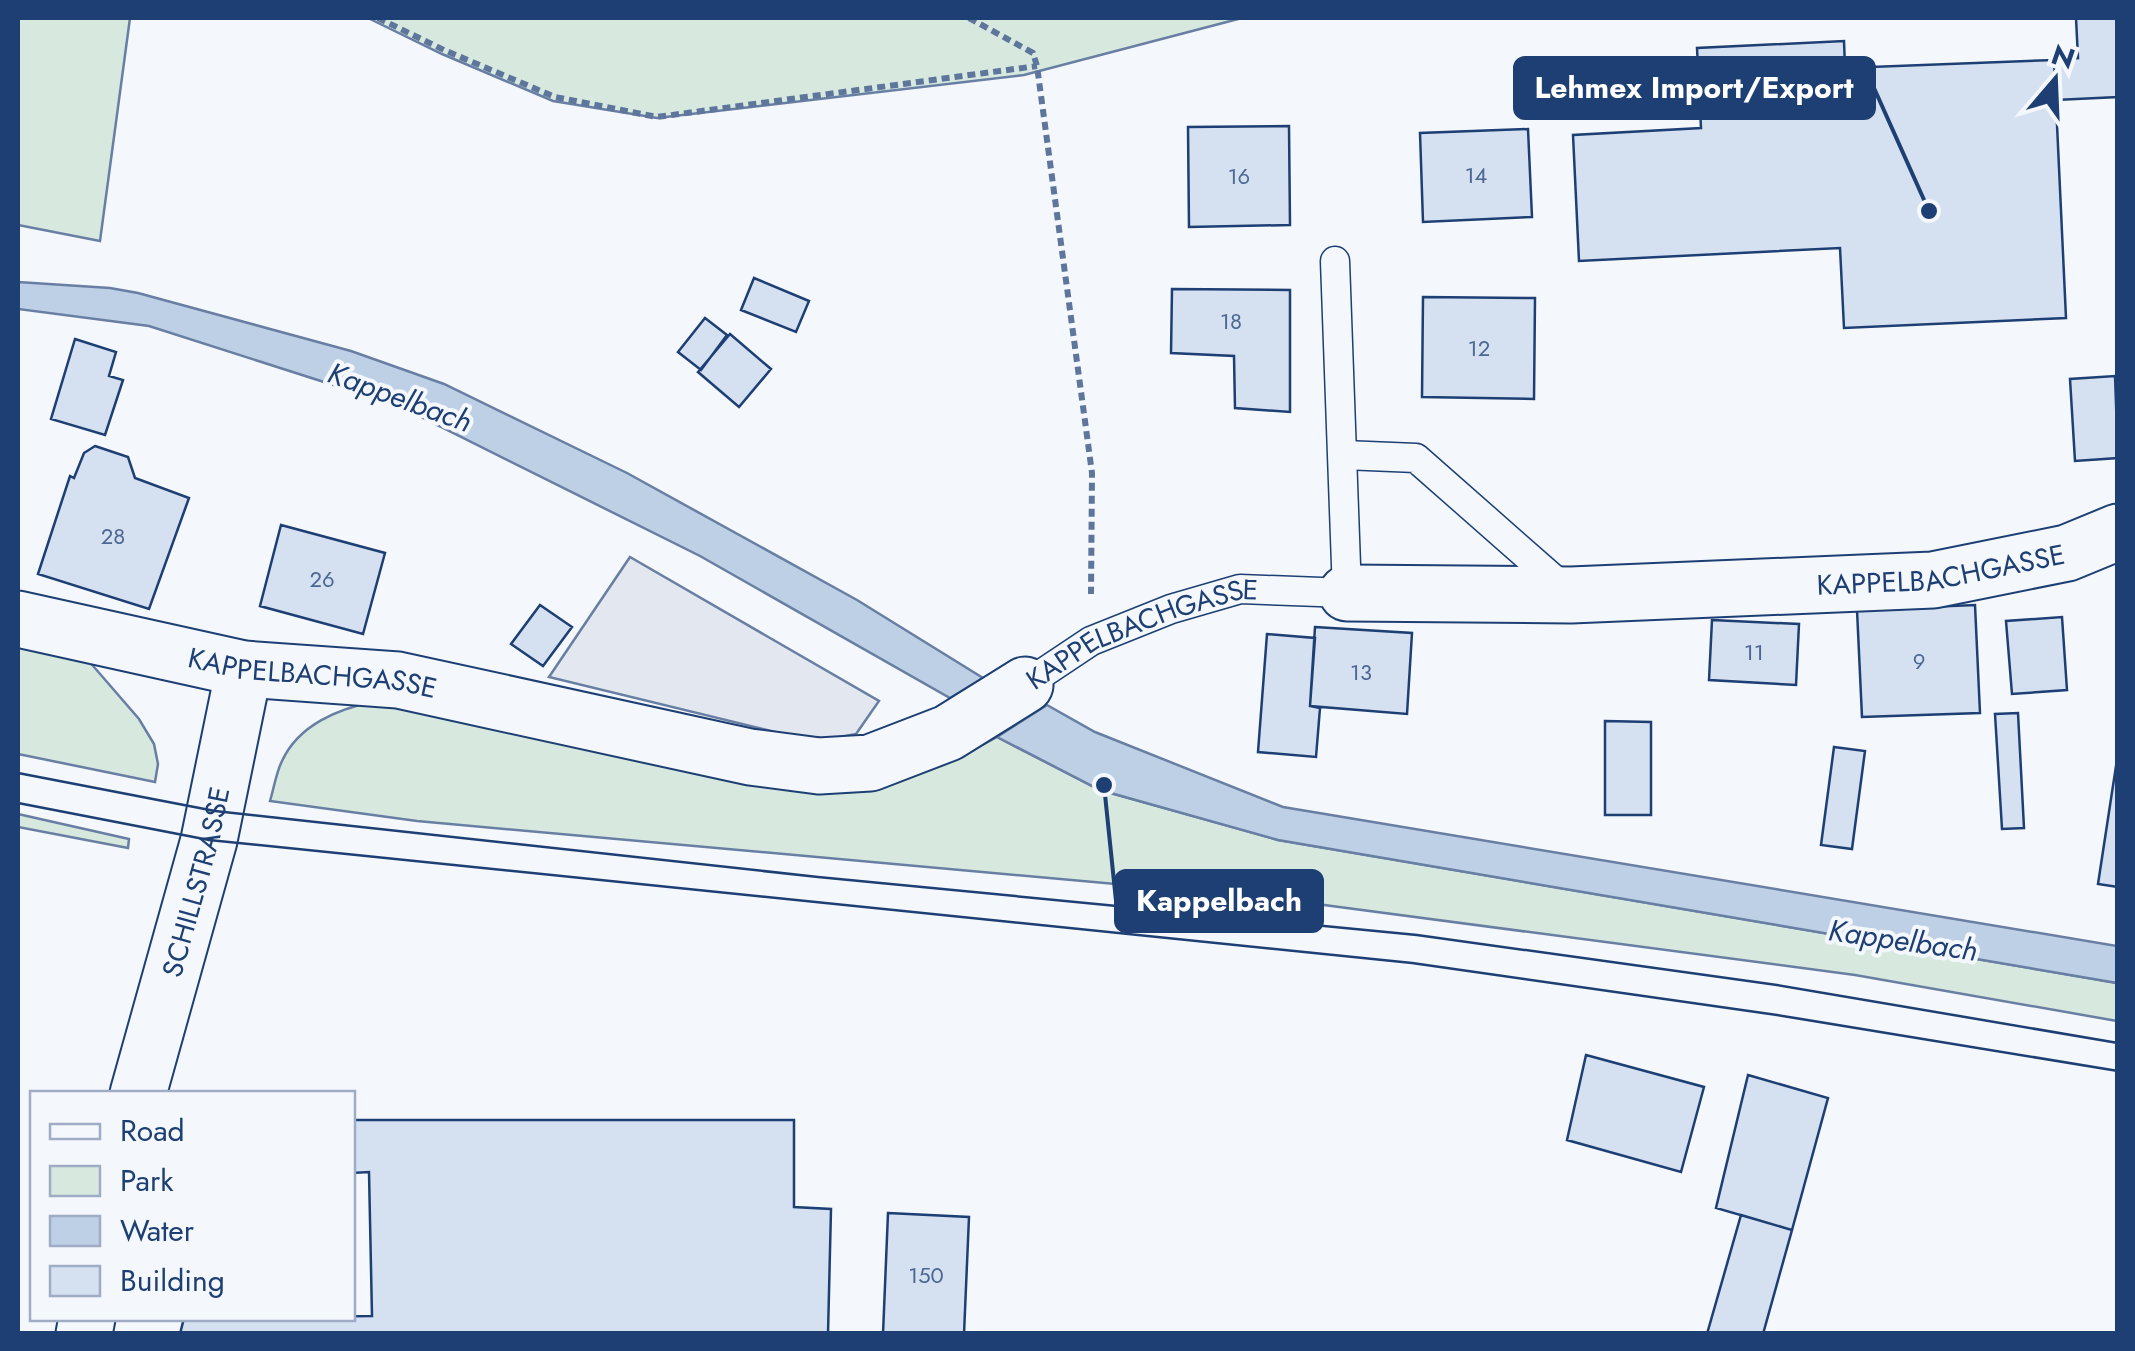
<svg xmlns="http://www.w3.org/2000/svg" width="2135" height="1351" font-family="Jost,sans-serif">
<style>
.green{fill:#d7e8df;stroke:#687fa3;stroke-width:2.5}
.parking{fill:#e3e8f0;stroke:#687fa3;stroke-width:2.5}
.water{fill:#bed0e5;stroke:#687fa3;stroke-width:2.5}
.building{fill:#d5e0f0;stroke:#1d3f73;stroke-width:2.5}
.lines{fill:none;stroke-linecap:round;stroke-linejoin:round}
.lane-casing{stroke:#1d3f73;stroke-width:31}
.street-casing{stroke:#1d3f73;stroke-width:59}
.path{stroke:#5e769c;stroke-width:6;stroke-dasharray:8 5;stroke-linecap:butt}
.lane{stroke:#f4f7fb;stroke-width:28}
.street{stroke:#f4f7fb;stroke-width:55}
.tram{stroke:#1d3f73;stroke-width:2.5}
.labels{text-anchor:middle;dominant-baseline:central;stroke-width:8;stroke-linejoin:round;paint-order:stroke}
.number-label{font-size:22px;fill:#4b6792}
.street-label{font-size:28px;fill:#1d3f73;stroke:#f4f7fb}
.water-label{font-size:30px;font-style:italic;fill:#1d3f73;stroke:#f4f7fb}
.leader{fill:none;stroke:#1d3f73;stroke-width:4}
.callout-dot{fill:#1d3f73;stroke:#f4f7fb;stroke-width:4}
.callout{fill:#1d3f73;stroke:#1d3f73;stroke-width:4}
.callout-label{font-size:30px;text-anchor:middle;font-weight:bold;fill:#fff}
</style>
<rect width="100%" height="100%" fill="#f4f7fb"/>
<path class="green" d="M18,18H130L100,241L18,225Z
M368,18H1242L1024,75L657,118L553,101L442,54Z
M18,639L88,660L139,719L154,744L158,764L155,782L18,754Z
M375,701L971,751L997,737L1100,790L1278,840L2117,983V1021L1855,975L1271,898L417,821L270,801C274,788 276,773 282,761C299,724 339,709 375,701Z
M18,814L129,839L128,848L18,827Z"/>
<path class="parking" d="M630,557L879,701L856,734L830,739L796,737L549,677Z"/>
<path class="water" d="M18,282L110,288L138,293L351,351L444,384L627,473L857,600L983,678L950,698L700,556L399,406L149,326L18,309Z
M1047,705L1095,732L1283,807L2117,946V983L1278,840L1100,790L997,737Z"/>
<path class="building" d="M2076,18H2118V97L2056,100L2054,60L2078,58Z
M1844,41L1845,68L2054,60L2066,318L1844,328L1840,248L1579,261L1573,135L1701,128L1697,48Z
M1289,126L1290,225L1189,227L1188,127Z
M1528,129L1532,217L1423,222L1420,133Z
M754,278L809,301L796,332L741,310Z
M1172,289L1290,290V412L1235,408L1234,356L1171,353Z
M1423,297L1535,298L1534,399L1422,397Z
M705,318L727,335L701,370L678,352Z
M730,334L771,369L739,407L698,372Z
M75,339L116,352L109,376L123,380L105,435L51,419Z
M2115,376L2118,458L2075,461L2070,379Z
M95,446L128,457L135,478L189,498L149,609L38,574L70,476L74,478L84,453Z
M281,525L385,553L363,634L260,606Z
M540,605L572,627L543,666L511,644Z
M1975,605L1980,713L1862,717L1857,610Z
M2062,617L2067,690L2012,694L2006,621Z
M1712,620L1799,624L1796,685L1709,680Z
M1315,627L1412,633L1407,714L1310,706Z
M1267,634L1315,638L1310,706L1320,708L1316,757L1258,752Z
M2018,713L2024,828L2002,829L1995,714Z
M1605,721L1651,722V815H1605Z
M1834,747L1865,751L1852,849L1821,845Z
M2118,753V887L2098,884Z
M1586,1055L1704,1087L1681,1172L1567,1140Z
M1748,1075L1828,1098L1792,1230L1716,1208Z
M352,1120H794V1207L831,1209L828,1334H180L184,1318L372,1316L369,1172L352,1173Z
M888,1213L969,1217L964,1334H883Z
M1741,1215L1792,1230L1763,1334H1707Z"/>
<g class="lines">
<defs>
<g id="lane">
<path d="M1344,455L1416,458L1566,590"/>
<path id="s1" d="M1025,685L1091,641L1171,609L1240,589L1347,593L1335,261"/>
</g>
<g id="street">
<path id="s2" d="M1347,593L1571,595L1933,580L2067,553L2118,532"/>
<path id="s3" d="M18,619L244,669L398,680L750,757L819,766L870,763L948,733L1025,685"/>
<path id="s4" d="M138,1094L209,840L244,669"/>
<path d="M84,1334L87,1318"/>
</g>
</defs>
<use href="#lane" class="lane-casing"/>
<use href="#street" class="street-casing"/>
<path class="path" d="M378,18L444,50L555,97L657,117L1037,66
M969,18L1033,53L1037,66L1092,473L1091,594"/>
<use href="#lane" class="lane"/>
<use href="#street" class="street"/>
<path class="tram" d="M18,773L215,811L818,877L1417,935L1777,985L2118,1043
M18,803L209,840L1412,963L1777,1015L2118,1071"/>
</g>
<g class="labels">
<g class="number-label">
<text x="1476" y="175">14</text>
<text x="1239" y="176">16</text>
<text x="1231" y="321">18</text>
<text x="1479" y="348">12</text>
<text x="113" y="536">28</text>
<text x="322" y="579">26</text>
<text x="1754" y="652">11</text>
<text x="1919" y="661">9</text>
<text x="1361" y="672">13</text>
<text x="926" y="1275">150</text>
</g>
<g class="street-label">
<text stroke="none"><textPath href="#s2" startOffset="595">KAPPELBACHGASSE</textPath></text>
<text stroke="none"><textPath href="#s1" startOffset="130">KAPPELBACHGASSE</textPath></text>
<text stroke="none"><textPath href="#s3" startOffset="300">KAPPELBACHGASSE</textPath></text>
<text stroke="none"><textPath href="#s4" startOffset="220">SCHILLSTRASSE</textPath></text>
</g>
<g class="water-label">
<text transform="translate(400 397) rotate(20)">Kappelbach</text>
<text transform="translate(1903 940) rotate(8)">Kappelbach</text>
</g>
</g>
<path class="leader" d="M1929 211L1874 88M1104 785L1116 901"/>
<g class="callout-dot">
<circle cx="1929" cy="211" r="10"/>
<circle cx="1104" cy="785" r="10"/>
</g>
<g class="callout">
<rect x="1515" y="58" width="359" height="60" rx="10"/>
<rect x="1116" y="871" width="206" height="60" rx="10"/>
</g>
<g class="callout-label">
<text x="1694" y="98">Lehmex Import/Export</text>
<text x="1219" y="911">Kappelbach</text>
</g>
<rect width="2135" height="1351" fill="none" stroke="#1d3f73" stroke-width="40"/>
<rect x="30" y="1091" width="325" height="230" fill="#f4f7fb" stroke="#9eadc5" stroke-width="2.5"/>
<rect x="50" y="1124" width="50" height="15" fill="#f4f7fb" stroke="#9eadc5" stroke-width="2.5"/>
<text x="120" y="1141" font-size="30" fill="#1d3f73">Road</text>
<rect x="50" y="1166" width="50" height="30" fill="#d7e8df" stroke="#9eadc5" stroke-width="2.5"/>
<text x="120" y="1191" font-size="30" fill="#1d3f73">Park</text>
<rect x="50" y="1216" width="50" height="30" fill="#bed0e5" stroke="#9eadc5" stroke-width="2.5"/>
<text x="120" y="1241" font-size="30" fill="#1d3f73">Water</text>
<rect x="50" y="1266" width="50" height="30" fill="#d5e0f0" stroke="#9eadc5" stroke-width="2.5"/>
<text x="120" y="1291" font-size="30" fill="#1d3f73">Building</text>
<g transform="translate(2055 80) rotate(19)" stroke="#f4f7fb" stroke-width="8" paint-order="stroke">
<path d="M0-8L18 38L0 25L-18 38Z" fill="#1d3f73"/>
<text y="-15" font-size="28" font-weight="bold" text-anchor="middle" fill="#1d3f73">N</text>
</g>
</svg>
